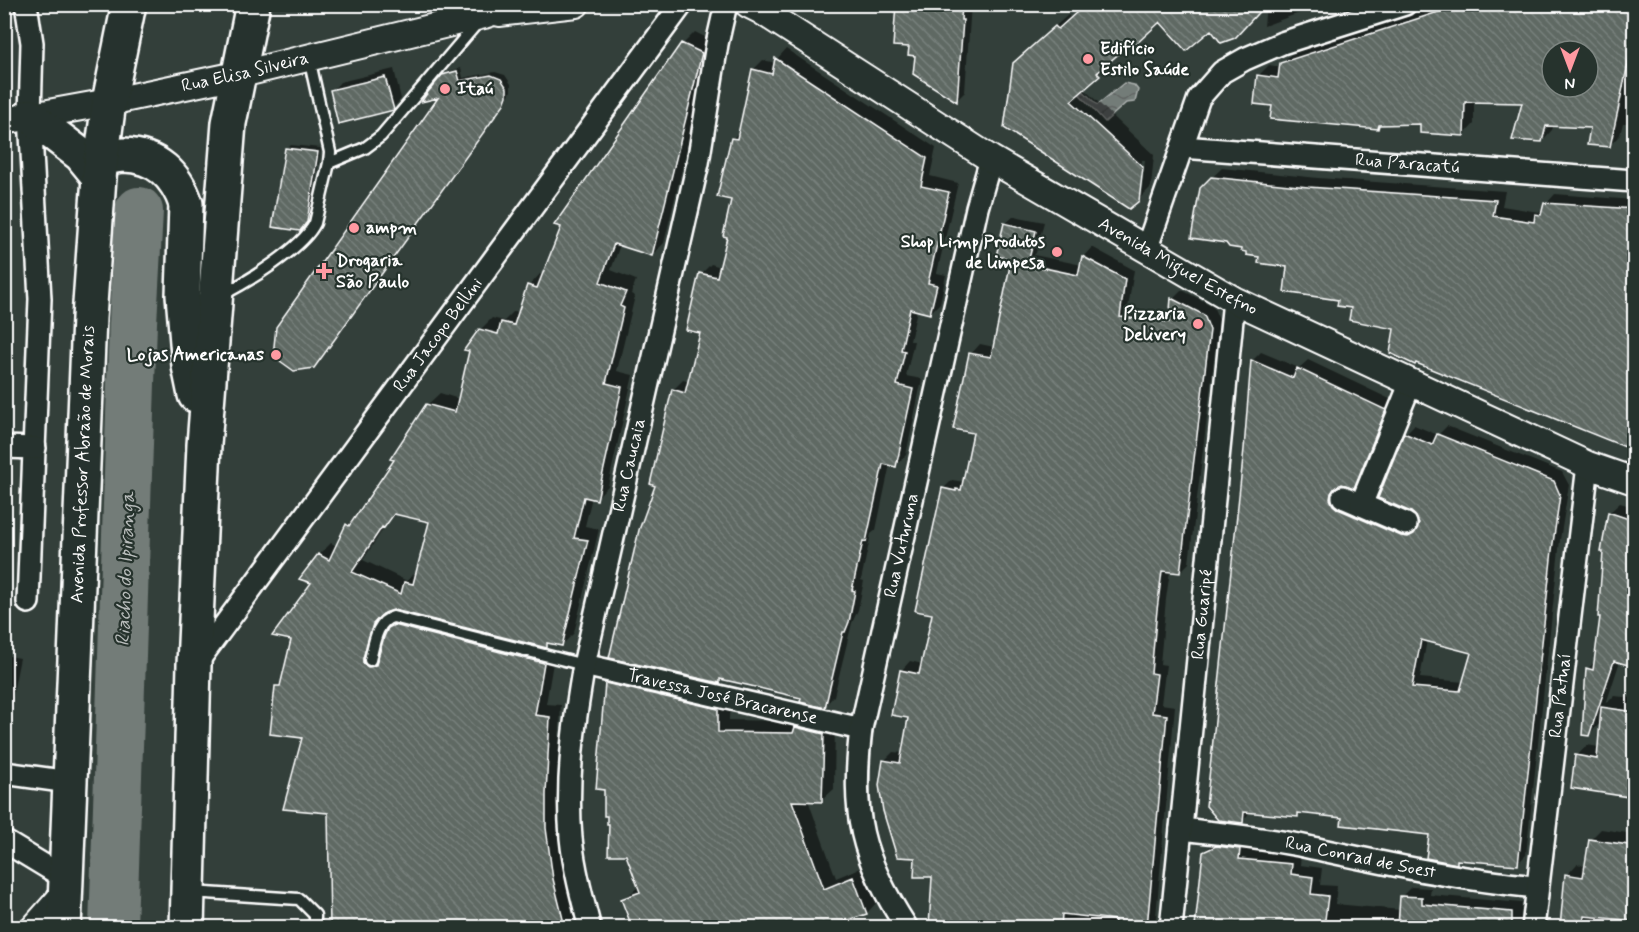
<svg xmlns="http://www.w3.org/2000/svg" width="1639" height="932" font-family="Mynerve,sans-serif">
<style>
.water{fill:url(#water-waves);stroke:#abb0ae;stroke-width:1.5}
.shadow{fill:#0007;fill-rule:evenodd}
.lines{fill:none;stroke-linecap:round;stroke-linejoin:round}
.river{stroke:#737b78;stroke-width:48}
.building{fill:url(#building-back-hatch);stroke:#fff;stroke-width:1.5;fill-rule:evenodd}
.service-casing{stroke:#fff;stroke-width:15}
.minor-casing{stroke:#fff;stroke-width:26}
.tertiary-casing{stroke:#fff;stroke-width:30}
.primary-casing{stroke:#fff;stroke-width:38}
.service{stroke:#26332d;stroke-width:10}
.minor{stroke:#26332d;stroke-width:21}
.tertiary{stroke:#26332d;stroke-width:26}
.primary{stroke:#26332d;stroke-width:33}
.poi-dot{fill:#ff9aa2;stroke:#26332d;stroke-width:2}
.labels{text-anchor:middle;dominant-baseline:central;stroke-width:4.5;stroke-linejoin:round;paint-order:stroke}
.poi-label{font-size:18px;font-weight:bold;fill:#fff;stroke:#26332d;text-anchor:start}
.street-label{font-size:18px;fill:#fff;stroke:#26332d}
.water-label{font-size:20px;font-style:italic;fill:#b9bdbc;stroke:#26332d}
</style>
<defs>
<pattern id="water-waves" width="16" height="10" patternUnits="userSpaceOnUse" patternTransform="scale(1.5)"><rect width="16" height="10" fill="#737b78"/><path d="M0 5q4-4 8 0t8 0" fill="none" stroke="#606462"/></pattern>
<pattern id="building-back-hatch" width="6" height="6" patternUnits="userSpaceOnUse" patternTransform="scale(1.5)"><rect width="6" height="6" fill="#5f6964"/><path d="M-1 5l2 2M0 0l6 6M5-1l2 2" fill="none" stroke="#77807b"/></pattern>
</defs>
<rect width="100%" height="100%" fill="#333f3a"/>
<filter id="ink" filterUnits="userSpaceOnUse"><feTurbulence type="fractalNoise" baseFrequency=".0167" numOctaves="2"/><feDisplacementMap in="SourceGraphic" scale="12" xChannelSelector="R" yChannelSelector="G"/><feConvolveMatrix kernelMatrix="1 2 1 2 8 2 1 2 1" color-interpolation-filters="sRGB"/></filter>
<g filter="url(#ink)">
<path class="water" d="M1062,69L1097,105L1124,83L1134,85L1138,90L1135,102L1126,103L1105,122L1073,87Z"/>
<path class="shadow" d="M898,4H971L965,92L957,100L910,46Z
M1086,4L1211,28L1160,20L1133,40L1109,60L1111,63L1083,88L1154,155L1151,187L1138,200L1027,51L1068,15L1071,18ZM1142,160H1145L1141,196H1138Z
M1266,4H1310L1302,12L1264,26Z
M1445,4H1634V123H1623L1620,135L1609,146L1592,127L1554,124L1552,130L1542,141L1524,101L1474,100V124L1464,135L1422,122L1382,123L1378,127L1273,105L1258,76L1269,65L1281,67V64L1292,53ZM1552,51H1588V87H1552Z
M695,32L713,41L664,243L652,255L620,245L611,270L636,280L631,294L635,296L617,371L633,375L608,486L596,498L592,497L585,526L599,529L574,633L562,645L550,642L544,648L555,651L546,704L561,705L557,782V815L565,866L578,919L570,928H331L330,811L304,736L277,686L283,680L313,582L319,555L331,543L337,546L347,525L360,512L396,459L427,405L440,393L459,399L480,330L492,318L504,321L514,311L520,312L529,286L540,274L544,275L563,226L557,224L683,44ZM397,513L430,521L417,571L407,581L363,560L387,523ZM394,608L409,612L390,629L380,656L374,651V646L384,611Z
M786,49L936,148L930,176L958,183L937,273L946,275L940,303L930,313L917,310L910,341H914L906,376L922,379L906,455L896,465L890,464L876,530L871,534L861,580L864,581L858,610L852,623L834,696L825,706L802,696L722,678L719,682L657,485L673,390L683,380L690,382L701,332V274L711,264L721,267L729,236L733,199L732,139L741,130L753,70L763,60L776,63L777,59Z
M461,68L463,78L495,72L505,75L511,84V91L507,99L318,362L441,96L444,76L448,72Z
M394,69L401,99L393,108L332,91L340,82Z
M291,145L321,148L310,216L304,225L287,149Z
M1222,168L1318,178L1505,191L1502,206L1539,212L1555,194L1634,200V449L1352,307L1289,265L1261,256L1201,188Z
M1014,216L1044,222L1036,253L1034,255L1082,265L1083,257L1092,247L1134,270L1128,308L1171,313L1173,299L1182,290L1213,306L1219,320L1189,563L1180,572L1170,571L1166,599L1160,664L1166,665L1161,704L1175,706L1155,928H936L931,921L933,876L917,856L884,761L893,752L903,753L910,717L901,671L910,661L923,664L933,613L943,489L952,480L964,482L975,432L971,354L980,344L994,347L1013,262L1016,259L1005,224Z
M1261,352L1299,368L1308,360L1394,401L1363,477L1354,486L1339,484V490L1410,527L1418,528L1420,523L1405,434L1414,425L1438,435L1447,426L1562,472L1569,485L1560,540L1526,855L1517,864L1460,859L1457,862L1430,833L1343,816L1300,812L1297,815L1251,811L1242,822L1245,449L1252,361ZM1427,640L1473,652L1464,682L1420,678Z
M1620,503L1634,507V666L1620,661L1606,704L1614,696L1634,698V797L1577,756L1587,745L1599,747L1602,722L1588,735V669L1596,660L1609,513Z
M4,655L20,658L7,723L4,725Z
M618,672L730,698L729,720L835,722L834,789L822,800H808L836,878L865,866L871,882L878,901L867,913L853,918L857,928H696L710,921L708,917L654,928H633L623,900L639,886L606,684Z
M1601,829L1634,834V928H1576L1578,914L1567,875L1577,864L1587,866L1591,839Z
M1249,840L1248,850L1301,855L1300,865L1322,868L1320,885L1337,886L1335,904L1401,910L1402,896L1411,887L1431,888L1430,895L1522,903L1520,928H1197L1204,852L1214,842Z"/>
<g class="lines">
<path class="river" d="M113,928L133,323L139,211"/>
</g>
<path class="building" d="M896,4H962L961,20H963L957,102L913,74L915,56L908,55L909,47L893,46Z
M1086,4H1266L1235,38L1221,43L1211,30L1186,51L1160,22L1135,45L1132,42L1097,73L1100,76L1071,101L1143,167L1139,201L1129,209L1004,128L1013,63L1055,26L1058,29Z
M1463,4H1635V32L1610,147L1587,145L1590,128L1546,126L1542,142L1512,140L1522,103L1465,102L1464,136L1420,133V124L1379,125L1378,129L1270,119L1272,106L1254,104L1257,75L1278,78L1280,63ZM1552,51H1588V87H1552Z
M681,43L702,53L652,256L614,244L600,282L626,292L620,306L624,308L606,383L622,387L597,500L584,497L574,538L588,540L562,646L547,643V648L394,610L383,614L373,624L363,658V663L368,667L376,665L384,637L388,628L394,625L544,663L535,715L550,717L546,794V828L553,879L565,927H330L328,813L283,809L302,738L270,734L275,686H280L291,640L272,636L311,583L299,579L318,554L329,560L346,524L349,526L394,460L390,459L426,404L455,412L469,351L464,350L479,329L498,334L501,322L514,325L527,285L537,288L561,227L554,225ZM394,514L429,522L413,584L404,582L401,594L352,572L382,527L384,528Z
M775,58L927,158L921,186L949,192L928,283L937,285L930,314L910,309L901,350L905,351L897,385L913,389L896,467L883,464L866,542L863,541L852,590L855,591L849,622L845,632H843L825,708L800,702L801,698L751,686L720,679V683L609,658L639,530L655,486L650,484L672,389L685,393L700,333L686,330L699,273L717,277L727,237L723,236L731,200L717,197L731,138L737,139L752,69L772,74Z
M457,71L460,81L491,75L501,79L507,88V96L504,104L314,368L294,371L273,356L276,327L438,98L421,102L428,92L442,75Z
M385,77L394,110L338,124L330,90Z
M285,148L318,152L307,222L300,231L272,227Z
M1211,177L1308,187L1496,200L1493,216L1534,222L1535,214L1541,215L1544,203L1635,209V451L1416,363L1415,365L1390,353L1394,329L1349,320L1351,308L1337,306L1338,300L1284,292L1287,267L1258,263L1259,257L1246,255V252L1241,251V249L1229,247L1226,243L1191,238L1200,188Z
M1004,223L1036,231L1028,263L996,256Z
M1082,256L1125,279L1120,317L1169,322L1171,298L1204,315L1210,330L1180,573L1162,571L1157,610L1151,673L1157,674L1152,713L1167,715L1147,927H1114L1115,920L1062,914L1061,927H929L932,877H914L915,858L897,857L883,811L879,785L883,760L900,763L908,718L891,715L900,670L919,674L932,614L915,611L942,488L956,491V489L961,490L973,433L953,429L969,353L991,357L1011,261L1078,275Z
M1251,360L1293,378L1297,368L1386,410L1354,488L1342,484L1336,487L1331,493L1330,499L1333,505L1338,509L1401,536L1408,537L1414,534L1419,523L1416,517L1411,512L1378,498L1404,433L1432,445L1437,434L1554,481L1560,495L1552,550L1518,865L1457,860V864L1426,858L1429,835L1341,825L1342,818L1298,813V817L1244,812L1243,823L1218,820L1206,806L1244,449ZM1421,640L1471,653L1460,691L1412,687Z
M1608,512L1635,521V667L1614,661L1589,736L1582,735L1586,668L1593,670L1600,617H1598L1603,552H1601Z
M605,683L718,709V732L793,733L795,727L824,734L822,802L792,801L824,889L853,877L867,914L839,923L841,927H632L621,899L640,892L626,855H608L609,824H607V816H604V790L596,789Z
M1601,707L1635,712V798L1571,788L1575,755L1597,759Z
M1589,839L1635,846V921L1584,916L1583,927H1560L1565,874L1583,877Z
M1216,846L1240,849L1239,859L1292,864L1291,874L1313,877L1311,894L1328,896L1324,927H1195L1203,852Z
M1400,896L1422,897V904L1512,912V927H1398Z"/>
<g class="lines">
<defs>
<path id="service" d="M329,163L365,148L381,136L478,22
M221,295C246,283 303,248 315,223L329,163L330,152L309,58
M370,660C374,645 376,621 393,617L584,665
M191,892L299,899L315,915V928"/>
<g id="minor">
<path d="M26,4L32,43L30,116L40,299L28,602"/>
<path id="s1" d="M1182,147L1634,181"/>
<path d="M1146,250L1199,98L1222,72L1245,59L1282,43L1405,4"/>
<path d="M4,447L35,448"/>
<path d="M1343,497L1406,524"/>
<path d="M1361,505L1411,382"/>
<path id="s2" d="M195,665L682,4"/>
<path id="s3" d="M584,665L861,729"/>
<path d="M4,773L69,782"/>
<path id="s4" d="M1181,829C1223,834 1266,838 1308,847C1384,863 1459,880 1537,887"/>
<path d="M4,841L65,878"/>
<path id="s5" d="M590,928C582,898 574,868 571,838C566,780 574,722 584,665L698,163L717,44L726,4"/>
<path id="s6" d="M907,928C860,856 851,814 861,729L977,208L991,159"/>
<path id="s7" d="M1171,928L1234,300"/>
<path id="s8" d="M1533,928L1588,465"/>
</g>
<g id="tertiary">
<path id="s9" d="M748,4L760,10L991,159L1234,300L1588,465L1634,481"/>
<path d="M499,13L576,4"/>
<path id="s10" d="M4,121L109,102L237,75L484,15L517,4"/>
<path d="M34,928L65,893"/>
</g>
<g id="primary">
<path d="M30,116L81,155L99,177"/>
<path d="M100,159C108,158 116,155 124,155C157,156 176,175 186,204L183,295L189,366L195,395"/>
<path id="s11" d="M64,928L89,318L99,177L109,102L129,4"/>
<path d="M187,928L194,665L204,445L229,123L253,4"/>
</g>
</defs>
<use href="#service" class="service-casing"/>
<use href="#minor" class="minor-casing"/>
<use href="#tertiary" class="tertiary-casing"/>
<use href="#primary" class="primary-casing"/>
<use href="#service" class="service"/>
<use href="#minor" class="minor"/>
<use href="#tertiary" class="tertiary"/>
<use href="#primary" class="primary"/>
</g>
</g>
<g class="poi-dot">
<circle cx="1088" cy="59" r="6"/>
<circle cx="445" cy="89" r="6"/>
<circle cx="354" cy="228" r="6"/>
<circle cx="1057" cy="252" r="6"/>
<path d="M321 262h6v6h6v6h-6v6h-6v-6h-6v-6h6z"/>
<circle cx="1198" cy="324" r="6"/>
<circle cx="276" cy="355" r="6"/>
</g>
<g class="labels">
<g class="poi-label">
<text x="1100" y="49">Edifício<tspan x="1100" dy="21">Estilo Saúde</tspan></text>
<text x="457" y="89">Itaú</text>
<text x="366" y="228">ampm</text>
<text x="1045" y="242" text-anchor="end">Shop Limp Produtos<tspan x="1045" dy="21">de limpesa</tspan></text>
<text x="336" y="261">Drogaria<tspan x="336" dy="21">São Paulo</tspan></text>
<text x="1186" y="314" text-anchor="end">Pizzaria<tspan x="1186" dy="21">Delivery</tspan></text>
<text x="264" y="355" text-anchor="end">Lojas Americanas</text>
</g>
<g class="street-label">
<text stroke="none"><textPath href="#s10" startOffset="246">Rua Elisa Silveira</textPath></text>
<text stroke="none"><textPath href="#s1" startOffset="226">Rua Paracatú</textPath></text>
<text stroke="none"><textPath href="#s9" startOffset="504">Avenida Miguel Estefno</textPath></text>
<text stroke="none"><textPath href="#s2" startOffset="410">Rua Jacopo Bellini</textPath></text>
<text stroke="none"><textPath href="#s11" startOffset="464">Avenida Professor Abraão de Morais</textPath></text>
<text stroke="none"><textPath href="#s5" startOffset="471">Rua Caucaia</textPath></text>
<text stroke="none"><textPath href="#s6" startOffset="398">Rua Vuturuna</textPath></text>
<text stroke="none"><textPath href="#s7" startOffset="315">Rua Guaripé</textPath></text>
<text stroke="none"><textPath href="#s8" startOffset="234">Rua Patuaí</textPath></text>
<text stroke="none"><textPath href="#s3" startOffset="142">Travessa José Bracarense</textPath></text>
<text stroke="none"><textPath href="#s4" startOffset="182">Rua Conrad de Soest</textPath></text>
</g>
<g class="water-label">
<text transform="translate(126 569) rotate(-88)">Riacho do Ipiranga</text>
</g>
</g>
<rect width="1639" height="932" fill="none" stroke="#26332d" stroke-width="24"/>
<rect x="12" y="12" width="1615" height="908" fill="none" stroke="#fff" stroke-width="2" filter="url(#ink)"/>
<g transform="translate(1570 69) rotate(180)"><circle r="28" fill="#26332d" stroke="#7d8581" stroke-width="1.5"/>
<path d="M0-4.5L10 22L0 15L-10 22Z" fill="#ff9aa2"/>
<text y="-9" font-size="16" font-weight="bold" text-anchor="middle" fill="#ffffff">N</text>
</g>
</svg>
